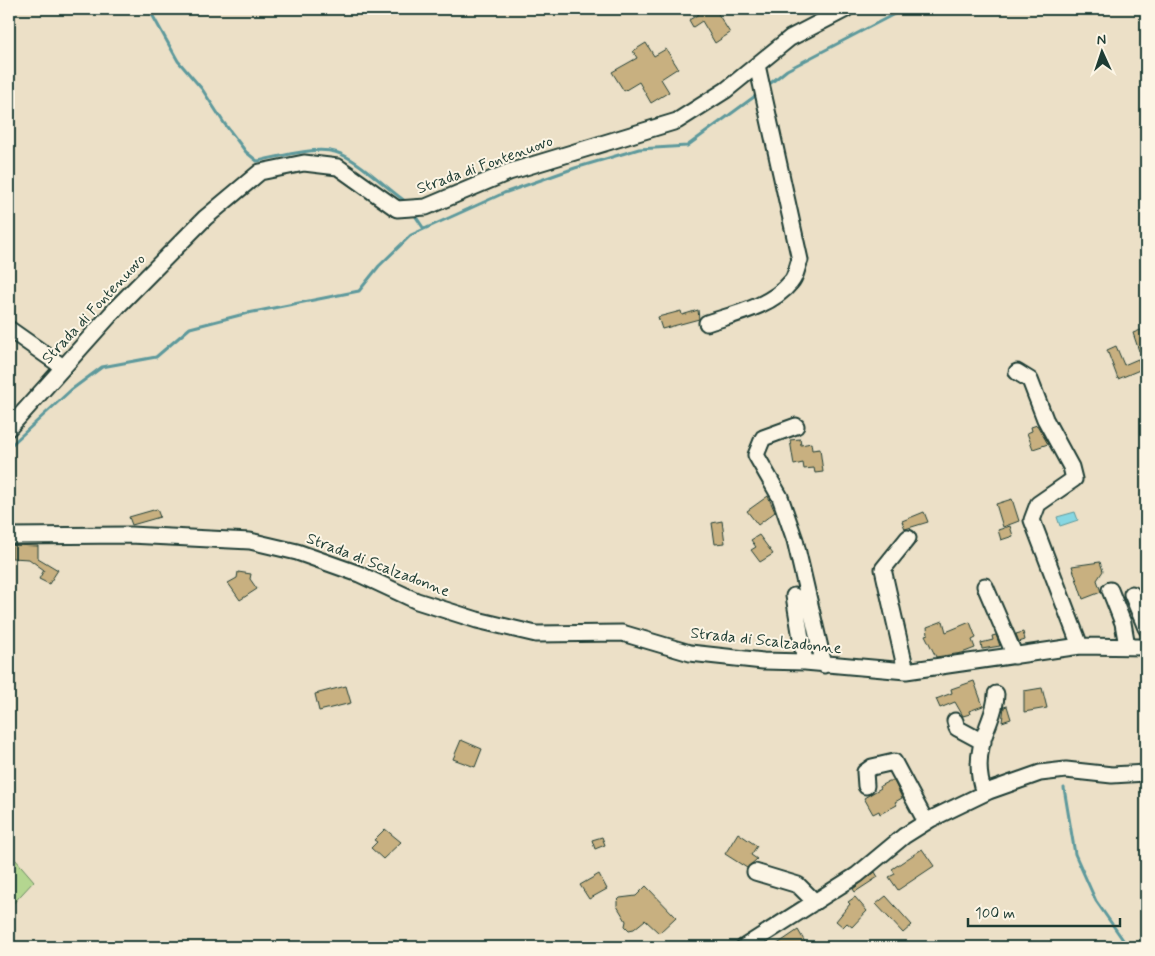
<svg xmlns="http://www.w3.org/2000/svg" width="1155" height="956" font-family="Mynerve,sans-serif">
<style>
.green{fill:#b4d690;stroke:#6a8a62}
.water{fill:#87d7e2;stroke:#5d999c}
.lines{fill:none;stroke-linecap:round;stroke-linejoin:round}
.stream{stroke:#5d999c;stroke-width:3}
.building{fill:#c8b080;stroke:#1f3d34}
.minor-casing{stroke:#1f3d34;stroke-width:19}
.minor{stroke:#fcf5e5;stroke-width:15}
.labels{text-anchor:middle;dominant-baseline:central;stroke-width:4;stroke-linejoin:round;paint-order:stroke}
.street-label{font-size:16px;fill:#1f3d34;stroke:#fcf5e5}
</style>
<rect width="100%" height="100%" fill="#ece0c7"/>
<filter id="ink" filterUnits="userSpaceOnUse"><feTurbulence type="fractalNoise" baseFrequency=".02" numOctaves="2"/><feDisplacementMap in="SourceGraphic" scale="10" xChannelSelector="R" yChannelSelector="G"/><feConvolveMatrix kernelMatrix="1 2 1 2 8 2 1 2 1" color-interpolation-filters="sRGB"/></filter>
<g filter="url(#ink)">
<path class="green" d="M9,852L34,881L9,908Z"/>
<path class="water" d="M1075,512L1078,520L1060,526L1057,517Z"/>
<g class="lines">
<path class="stream" d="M149,9L178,61L202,89L224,123L246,152L257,161C278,157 315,146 335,152C357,158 386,188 405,201
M767,86L787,70L904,9
M416,217L424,229
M9,447L71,390L102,367L156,357L190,328L248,313L359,291L379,266L411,235L504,193L575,168L639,149L687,146L758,94
M1064,788L1075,854L1096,901L1128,947"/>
</g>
<path class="building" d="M696,9H715L730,33L715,43L702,21L693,27L689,20L699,14Z
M646,43L654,56L666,49L678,68L661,79L669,92L651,103L639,82L624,91L612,72L637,58L633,51Z
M698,310L699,319L662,329L658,317L681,311L682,315Z
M1146,328V349L1139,351L1133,333Z
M1116,346L1124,365L1138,359L1142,369L1118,379L1107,350Z
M1037,425L1048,444L1033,449L1027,433L1032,431L1031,427Z
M800,439L801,445L811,443L812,450L820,449L823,472L815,473L814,468L804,469L803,463L794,465L790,440Z
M768,496L775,512L758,525L747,511Z
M1012,499L1019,521L1003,527L996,504Z
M157,509L160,517L132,525L129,517Z
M924,512L928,522L905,529L902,521Z
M722,521L725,543L715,544L712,523Z
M1010,526L1013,536L1001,540L998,530Z
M759,535L773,554L760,562L751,550L756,547L751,540Z
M12,545L38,546V558L58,570L49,584L39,579L44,570L29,559L12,558Z
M1100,562L1103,571L1097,580L1101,592L1083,599L1072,566Z
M238,572L251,574L250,579L257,589L240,600L228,583L237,578Z
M943,621L946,632L970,622L976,638L972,640L975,648L962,653L936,657L925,635L928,634L927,627Z
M1023,632L1025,640L1019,642L1016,634Z
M996,635L1000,646L982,649L981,643L993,640L992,636Z
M974,681L983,706L969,711L970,714L963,716L955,702L940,708L936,699L952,693L951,689Z
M346,686L351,703L319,711L315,694Z
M1042,688L1047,708L1024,712V691Z
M1007,706L1011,719L1002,722L1004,707Z
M461,740L482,749L475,767L453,759Z
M889,781H894L902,798L895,802L897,805L880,814L879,811L873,814L864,798L881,788L880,786Z
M385,829L401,842L383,859L371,848L377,842L374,840Z
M738,833L757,846L751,855L757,859L747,868L725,854Z
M602,837L605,845L595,849L592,840Z
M922,849L934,866L898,890L889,877L895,874L892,869Z
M875,872L878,877L855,892L853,889Z
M599,874L607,889L589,899L580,885Z
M646,886L676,917L659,933L645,920L634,929L629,930L625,926L626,921L617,906V901L620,898L636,896Z
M886,896L912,925L903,933L876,904Z
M855,897L867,911L852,927L847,923L843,927L836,921L850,904L848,902Z
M798,930L805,942L797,947H773Z"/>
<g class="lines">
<defs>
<path id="minor" d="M707,323C735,314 772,306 791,282C796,277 797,266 800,260L757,65
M9,329L63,367
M1017,372L1030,380L1045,419L1071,467L1074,479L1038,504L1032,520L1080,646
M796,426L763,438L756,455L780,497L795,540L824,665
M9,428L120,304L205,218L260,172L304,163L338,167L397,209L426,207L509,172L677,121L726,90L790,38L846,9
M9,536L130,535L250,541L297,552L359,574L417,601L477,620L536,634L622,633L690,653L763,661L805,662L906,671L1080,646L1146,647
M985,586L1015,656
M1110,590L1123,623L1127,646
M1132,594L1146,628
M794,596L805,662
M906,671L883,569L908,538
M955,721L957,728L983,742
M866,786L865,772L872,767L894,762L926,822
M984,793C976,771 978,750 987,728C991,717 996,707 996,694
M755,872L798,885L815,902
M744,947L857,875L904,836L931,819L989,791L1040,773L1066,770L1112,775L1146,773"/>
</defs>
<use href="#minor" class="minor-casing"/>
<use href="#minor" class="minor"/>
</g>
</g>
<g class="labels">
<g class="street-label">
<text transform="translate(485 165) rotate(-20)">Strada di Fontenuovo</text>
<text transform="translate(94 309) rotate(-47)">Strada di Fontenuovo</text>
<text transform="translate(378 565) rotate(21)">Strada di Scalzadonne</text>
<text transform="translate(766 641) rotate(6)">Strada di Scalzadonne</text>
</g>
</g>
<rect width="1155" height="956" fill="none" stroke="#fcf5e5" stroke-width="30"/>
<rect x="15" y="15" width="1125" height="926" fill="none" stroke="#1f3d34" stroke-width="2" filter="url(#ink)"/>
<g transform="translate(1102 52) rotate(357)" stroke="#fcf5e5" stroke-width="4" paint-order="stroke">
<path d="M0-4L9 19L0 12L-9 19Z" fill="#1f3d34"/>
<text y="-8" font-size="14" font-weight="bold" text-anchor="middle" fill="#1f3d34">N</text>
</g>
<path d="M968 918v8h152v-8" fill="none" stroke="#1f3d34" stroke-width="2.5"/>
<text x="975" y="918" font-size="15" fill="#1f3d34" stroke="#fcf5e5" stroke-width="4" paint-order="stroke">100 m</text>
</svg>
